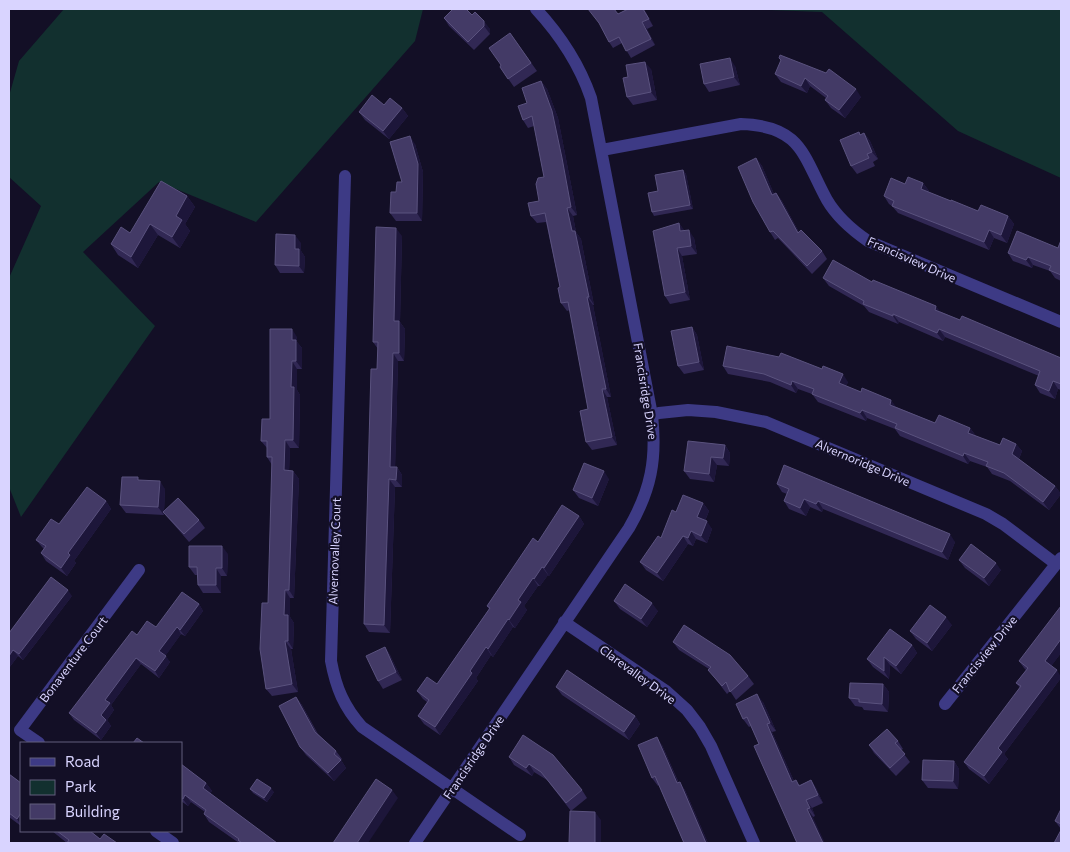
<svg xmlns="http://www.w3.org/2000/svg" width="1070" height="852" font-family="Commissioner,sans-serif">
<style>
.green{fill:#12302f}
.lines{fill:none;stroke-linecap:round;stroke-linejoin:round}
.minor{stroke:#3d3a85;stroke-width:12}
.wall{fill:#312854}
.shaded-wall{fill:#1d163a}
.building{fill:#433a66;stroke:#5a527e}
.labels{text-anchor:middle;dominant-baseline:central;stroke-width:4.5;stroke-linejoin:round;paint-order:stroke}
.street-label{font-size:12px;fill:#d9d4ff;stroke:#130f26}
</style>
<rect width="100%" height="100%" fill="#130f26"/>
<path class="green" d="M64,9H423L415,41L256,222L159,182L83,252L155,326L21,517L9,487V278L41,206L9,177V96L19,61Z
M740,9H1061V178L958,131L822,12Z"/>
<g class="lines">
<path class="minor" d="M602,150L741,124C802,126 803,156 827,200C837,217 852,230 868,241L1061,322
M345,176L331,661C336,688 344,707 362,727L520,835
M652,415L659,413L688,410L716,412L766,422L986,514L1003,524L1056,564
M564,622L666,691L687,710L700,727L711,746L754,843
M945,704L1061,558
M39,743L20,730L139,570
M156,831L173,843
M415,843L629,528C651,490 657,459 652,415L591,98C579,63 561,36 536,9"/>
</g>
<path class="wall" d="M628,9H644L653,26L647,29L655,45L631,58L622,43L613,48L609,42L600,24Z
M472,15L490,29V34L474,50L449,26L444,18Z
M510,33L537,71L514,87L500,67L501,65Z
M779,58L861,97L845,118L831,108L825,100L826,98L810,86L807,93L781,82L775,74L781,61Z
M735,66L740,85L709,92L704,84Z
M651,69L657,100L633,105L627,97Z
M541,81L547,89L558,118L577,215L573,216L576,232L581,239L594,305H593L611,397H607L617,445L592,450L586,442L588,409L570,310L567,311L561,303L560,287L546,222L537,223L531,216L539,201L544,177L534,126L528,128L523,120L527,103Z
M384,105L402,108L408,116L389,139L365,120L359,112Z
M859,132L861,135L864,133L870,141L878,159L873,162L875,166L857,174L851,166Z
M415,144L423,172L422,221H396L390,213Z
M756,158L762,166L774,194L776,193L782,201L799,232L822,251L827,259L812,274L778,238L775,240L770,232Z
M683,170L686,174L693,209L654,216L652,212L658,191Z
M923,183L929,191L928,192L951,201L978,211L1008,216L1014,224L1007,243L994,238L989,250L898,213L892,206L889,204L884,196L905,184Z
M187,196L195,207L185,224L190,231L180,248L158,235L138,268L118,255L111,244L130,233Z
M679,223L684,231L694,238L697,254L682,256L690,300L670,304L665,296Z
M402,236L400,322L405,329L404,361H398L395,467H397L402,475V487H395L390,633L369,632L364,624L377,369L378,349L373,342Z
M1061,240V281L1055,278L1050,271L1033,265L1032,268L1013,261L1008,253L1058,248Z
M301,243V251L305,257L304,273H280L275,265Z
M823,278L872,282L960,320L1061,358V390L1058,389L1055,399L1040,393L1035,385L1039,376L945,337L943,341L899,322L898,324L869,312L864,306L829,286Z
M692,327L697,335L704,370L684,374L678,366Z
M297,337V342L302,348V369H297V390L300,395L299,448H290L289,470L293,471L299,479L294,598H290V617L294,623L293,649H291L298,692L272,696L266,689L272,465L267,457V448L261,441L270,419Z
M723,366L848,382L846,386L935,423L970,428L976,436L1000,445L1016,444L1022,451L1019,459L1055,486L1061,494L1049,510L1010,481L992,474L987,467L970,461L968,464L900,436L895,429L867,418L866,421L818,402L812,394L798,389L796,393L770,382L728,374Z
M725,445L730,453L729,466L717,465L714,482L690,479L684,471Z
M609,479L598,506L579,498L573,490Z
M140,480L165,489L164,511L199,520L205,528L189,542L169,519L164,513V515L126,513L120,505Z
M777,484L955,542L948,560L823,509L822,512L810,507L806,516L789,509L784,501L787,494L782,492Z
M106,501L111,509L74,561L76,563L67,576L46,561L41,553L44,549L42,547L36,540L59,524Z
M703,503L709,511L705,521L712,529L707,543L696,539L693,546L688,544L663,581L646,570L640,562L661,538L676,512Z
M579,516L584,524L549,576L548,575L540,586H538L524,606L527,610L515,628L513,627L493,657L491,655L476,678L478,681L440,735L424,724L418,716L427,702L423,699L417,691L437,684L489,609L487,606L538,542Z
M228,554L227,576H221V593H203L198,585V575H195L189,567Z
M959,560L1001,570L989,586L965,568Z
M72,596L23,660L18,656L9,668V633Z
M614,601L658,611L647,627L620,609Z
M199,604L203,611L185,636L181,634L165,656L170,662L159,678L141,664L111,705L114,710L107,720L111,726L101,740L74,720L69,713L137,635L156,627Z
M952,625L932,651L916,639L910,631Z
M673,642L748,676L754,684L736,700L730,691L727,694L714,677L709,669L679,650Z
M912,645L917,653L901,674L890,665L889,679L873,667L867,659Z
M385,647L390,655L402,680L383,689L378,681Z
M1061,653L1051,666L1061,677V678L1004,754L1008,759L989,784L969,769L964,762L1020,688L1016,683L1026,670L1024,668L1019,661Z
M883,684L889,692L888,712L864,710L862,707L855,706L849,698Z
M556,687L635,716L640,724L629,740L562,695Z
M296,697L302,705L318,734L336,751L342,759L341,760L346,768L334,781L306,755L300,747Z
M763,702L776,731L772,732L794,781L800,785L811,780L816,788L823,803L812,808L815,816L813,817L759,744L751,726L749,727L743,719Z
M523,735L582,790L587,798L571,811L547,780L534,772L532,776L514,765L509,757Z
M898,741L903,749L901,750L910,762L896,776L874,753L869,745Z
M662,745L679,783L685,790L708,843H684L659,785L658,786L652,778Z
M954,761L959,769L958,789L928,788L922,780Z
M181,764L206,783L212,791L210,793L277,843H239L209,822L204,814L205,812L191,802L188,806L181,801Z
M9,774L21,783V826L9,817Z
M250,789L274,792L267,802L253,793Z
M1061,809V829L1055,821Z
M52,831H90L100,839L117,843H67Z"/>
<path class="shaded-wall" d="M643,9L646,12L653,26L649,19Z
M484,21L490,29V34L484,26Z
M642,22L647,29L655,45L651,39Z
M730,58L735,66L740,85L734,77Z
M645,62L651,69L657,100L651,92Z
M805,78L810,86L807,93L801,86Z
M541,81L547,89L558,118L577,215L571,207Z
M856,89L861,97L845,118L839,110Z
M402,108L408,116L389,139L383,131Z
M864,133L870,141L878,159L872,152Z
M410,136L415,144L423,172L422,221L417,213Z
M756,158L762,166L778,203L772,195Z
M683,170L686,174L693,209L690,205Z
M923,183L929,191L926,197L921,189Z
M776,193L782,201L804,241L798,233Z
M187,196L195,207L185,224L190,231L180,248L172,237L176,216Z
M567,208L573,216L576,232L581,239L594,305L589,297Z
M1008,216L1014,224L1007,243L1001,235Z
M679,223L685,231H680Z
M150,224L158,235L138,268L131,257Z
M396,228L402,236L400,322L405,329L404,361L399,353L394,321Z
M689,230L694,238L697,254L691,246Z
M989,230L994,238L989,250L984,242Z
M295,235L301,243V251L305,257L304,273L299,266L295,249Z
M677,248L682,256L690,300L685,292Z
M1028,257L1033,265L1032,268L1026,260Z
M587,297L593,305L611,397L606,389Z
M936,306L942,314L935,310Z
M893,314L899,322L898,324L893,316Z
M692,327L697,335L704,370L699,362Z
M292,329L297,337V342L302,348V369L296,361L292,340Z
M939,329L945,337L943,341L937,333Z
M393,353L398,361L395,475L390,467Z
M292,361L297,369V390L300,395L299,448L293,440L291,387Z
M843,374L848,382L844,391L839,383Z
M792,381L798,389L796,393L791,385Z
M1053,381L1058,389L1055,399L1049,391Z
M602,389L607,397L617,445L612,437Z
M891,400L897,408L890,405Z
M862,410L867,418L866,421L860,413Z
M970,428L976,436L968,433Z
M285,440L290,448L289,478L284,470Z
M1016,444L1022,451L1018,461L1012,454Z
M725,445L730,453L729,466L723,458Z
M964,453L970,461L968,464L963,456Z
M711,457L717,465L714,482L709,474Z
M397,467L402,475V487L396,480Z
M293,471L299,479L294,598L289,590Z
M604,471L609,479L598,506L592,498Z
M389,479L395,487L390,633L384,625Z
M160,481L165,489L164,515L158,507Z
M1055,486L1061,494L1049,510L1043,502Z
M804,499L810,507L806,516L800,508Z
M106,501L111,509L74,561L76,563L67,576L61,568L68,553Z
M818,501L823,509L822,512L816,504Z
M703,503L709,511L703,525L697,517Z
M579,516L584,524L549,576L544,568Z
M707,521L712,529L707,543L701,536Z
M691,531L696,539L693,546L688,538Z
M950,534L955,542L948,560L942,552Z
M683,536L688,544L663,581L657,573Z
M222,546L228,554L227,576L222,568Z
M996,563L1001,570L989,586L984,578Z
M542,567L548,575L540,586L534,579Z
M216,568L221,576V593L216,585Z
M533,578L538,586L524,606L527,610L515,628L509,620L518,600Z
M68,590L72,596L23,660L19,654Z
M285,590L290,598V617L294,623L293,649L288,641L284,615Z
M652,603L658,611L647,627L641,619Z
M199,604L203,611L185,636L180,630Z
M946,617L952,625L932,651L927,643Z
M508,619L513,627L493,657L488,649Z
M177,627L181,634L164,658L159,651Z
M1061,639V653L1050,668L1045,661Z
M285,641L291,649L298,692L292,684Z
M912,645L917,653L901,674L896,666Z
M385,647L390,655L402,680L396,672Z
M486,647L491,655L476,678L478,681L440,735L435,727L470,671Z
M13,650L18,656L9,668V656Z
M166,656L170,662L159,678L155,671Z
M884,657L890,665L889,679L884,671Z
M136,658L141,664L111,705L114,710L107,720L111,726L101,740L96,733L105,700Z
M1057,670L1061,677V678L1004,754L1008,759L989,784L984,776L998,748Z
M883,684L889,692L888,712L882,704Z
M757,694L763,702L776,731L770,723Z
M296,697L302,705L320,740L315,732Z
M635,716L640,724L629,740L624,732Z
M767,724L772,732L798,790L792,782Z
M657,737L662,745L682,791L677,783Z
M341,760L346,768L334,781L328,773Z
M954,761L959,769L958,789L953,781Z
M529,764L534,772L532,776L526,768Z
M811,780L816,788L823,803L818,795Z
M680,782L685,790L708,843H706Z
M206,783L212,791L208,796L203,788Z
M271,788L274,792L267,802L264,798Z
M392,790L398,798L368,843H357Z
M185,795L191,802L188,806L183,799Z
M806,800L812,808L815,816L810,808Z
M807,809L813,817L825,843H823Z
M595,812L601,820V843H595Z
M21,813V825L17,819Z"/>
<path class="building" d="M453,9H466L472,15L475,12L484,21V26L468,42L444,18Z
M588,9H614L618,14L628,9H643L649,19L642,22L651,39L626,51L619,37L609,42L599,23Z
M510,33L531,63L508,79L500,67L501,65L489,48Z
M780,55L826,73L829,69L856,89L839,110L825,100L828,96L805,78L801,86L775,74L781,60L779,58Z
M730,58L734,77L704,84L700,64Z
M645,62L651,92L627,97L623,78L628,77L626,65Z
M541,81L552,111L562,158L571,207L567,208L572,231H575L589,297H587L606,389H602L612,437L586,442L580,411L588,409L568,302L561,303L558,288L560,287L545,213L531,216L528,203L539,201L536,184L538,178L544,177L532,116L523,120L518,106L527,103L522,88Z
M372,95L384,105L390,98L402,108L383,131L359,112Z
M859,132L860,135L864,133L872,152L867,154L869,158L851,166L840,140Z
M410,136L418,164L417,213H390L391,192H396L397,182H402L390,142Z
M756,158L772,195L776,193L798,233L801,230L822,251L807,266L773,231L770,232L753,202L738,167Z
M683,170L690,205L652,212L648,193L658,191L655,175Z
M908,177L923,183L921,189L951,201V200L978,211L981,205L1008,216L1001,235L989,230L984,242L892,206L894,201L884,196L891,178L905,184Z
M161,181L187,196L176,216L182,220L172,237L150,224L131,257L111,244L121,227L130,233Z
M679,223L680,231L689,230L691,246L677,248L685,292L665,296L653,231Z
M376,227L396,228L394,321H399V353H393L390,467H397L396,480L389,479L384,625L364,624L371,369H377L378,342H373Z
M1017,231L1058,248L1061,240V275L1049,270L1051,266L1028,257L1026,260L1008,253Z
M276,234L295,235V249H299V266L275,265Z
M833,260L872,282L873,280L936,306L935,310L960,320L962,316L1061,358V384L1053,381L1049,391L1035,385L1040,371L939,329L937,333L893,314V316L863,304L864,301L823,278Z
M692,327L699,362L678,366L671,331Z
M270,329H292V340H296V361H292L291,387H294L293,440H285L284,470L293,471L289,590H285L284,615H288V641H285L292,684L266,689L260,649L262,603H268L272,457H267V441H261L262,419H270Z
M727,346L779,357L781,353L822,369L823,366L843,374L839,383L861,392L862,388L891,400L890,405L935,423L939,415L970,428L968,433L1000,445L1003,438L1016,444L1012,454L1055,486L1043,502L1004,473L986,466L988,462L964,453L963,456L895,428L897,424L862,410L860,413L812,394L814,389L792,381L791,385L764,374L723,366Z
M688,441L725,445L723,458L711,457L709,474L684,471Z
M584,463L604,471L592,498L573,490Z
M784,465L950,534L942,552L818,501L816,504L804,499L800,508L784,501L789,489L777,484Z
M122,477H138V480L160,481L158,507L120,505Z
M87,487L106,501L68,553L70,555L61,568L41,553L46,546L36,540L51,519L59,524Z
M683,495L703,503L697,517L707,521L701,536L691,531L688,538L683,536L657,573L640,562L658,536L661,538L672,510L676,512Z
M178,498L199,520L184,534L163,512Z
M562,505L579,516L544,568L542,567L534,579L533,578L518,600L521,602L509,620L508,619L488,649L486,647L470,671L472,673L435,727L418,716L429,700L417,691L427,677L437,684L490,608L487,606L533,538L538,542Z
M971,544L996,563L984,578L959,560Z
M189,546H222V568H216V585H198L197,567H189Z
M51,577L68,590L19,654L13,650L9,656V633Z
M625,584L652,603L641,619L614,601Z
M182,592L199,604L180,630L177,627L159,651L166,656L155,671L136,658L105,700L110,703L101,715L106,720L96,733L69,713L132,631L137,635L147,621L156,627Z
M930,605L946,617L927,643L910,631Z
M1061,606V639L1045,661L1057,670L998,748L1002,752L984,776L964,762L1021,686L1016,683L1028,668L1019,661Z
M684,625L730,655L748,676L730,692L726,682L722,686L708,670L711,667L673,642Z
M890,629L912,645L896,666L884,657V671L867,659Z
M385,647L396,672L378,681L366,656Z
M567,670L635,716L624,732L556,687Z
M850,683L883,684L882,704L859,702V699L849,698Z
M757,694L770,723L767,724L792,782L796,780L799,786L811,780L818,795L806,800L810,808L807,809L823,843H797L754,746L759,744L747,717L743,719L736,704Z
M296,697L315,732L336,751L334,754L341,760L328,773L300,747L279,706Z
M887,729L898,741L895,743L905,754L890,768L869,745Z
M523,735L553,755L582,790L566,803L541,772L529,764L526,768L509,757Z
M657,737L677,783L680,782L706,843H684L655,776L652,778L638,745Z
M137,738L144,743H133Z
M923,760L954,761L953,781L922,780Z
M181,764L206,783L203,788L277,843H242L238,840L239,839L204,814L206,810L185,795L183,799L181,798Z
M9,774L21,783V813L17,819L9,813Z
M257,779L271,788L264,798L250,789Z
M376,779L392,790L357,843H333Z
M1061,809V824L1055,821Z
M570,811L595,812V843H569Z
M1061,830V843H1054Z
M57,831H90L100,839L104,834L117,843H67L69,840Z"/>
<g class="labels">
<g class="street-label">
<text transform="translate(912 259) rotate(24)">Francisview Drive</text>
<text transform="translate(646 391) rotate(81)">Francisridge Drive</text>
<text transform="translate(863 462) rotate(23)">Alvernoridge Drive</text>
<text transform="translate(334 551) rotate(-88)">Alvernovalley Court</text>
<text transform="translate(984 654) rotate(-51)">Francisview Drive</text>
<text transform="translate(73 659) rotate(-53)">Bonaventure Court</text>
<text transform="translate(638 674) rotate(36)">Clarevalley Drive</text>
<text transform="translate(473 757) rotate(-56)">Francisridge Drive</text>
</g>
</g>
<rect width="1070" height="852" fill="none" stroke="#d9d4ff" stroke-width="20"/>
<rect x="20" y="742" width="162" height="90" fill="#130f26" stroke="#625e7d"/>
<rect x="30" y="758" width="25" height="8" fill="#3d3a85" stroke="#625e7d"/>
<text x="65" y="767" font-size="15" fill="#d9d4ff">Road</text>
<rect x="30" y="780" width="25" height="15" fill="#12302f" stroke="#625e7d"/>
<text x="65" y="792" font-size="15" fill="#d9d4ff">Park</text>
<rect x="30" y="804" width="25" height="15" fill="#433a66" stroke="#625e7d"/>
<text x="65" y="817" font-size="15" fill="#d9d4ff">Building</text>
</svg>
